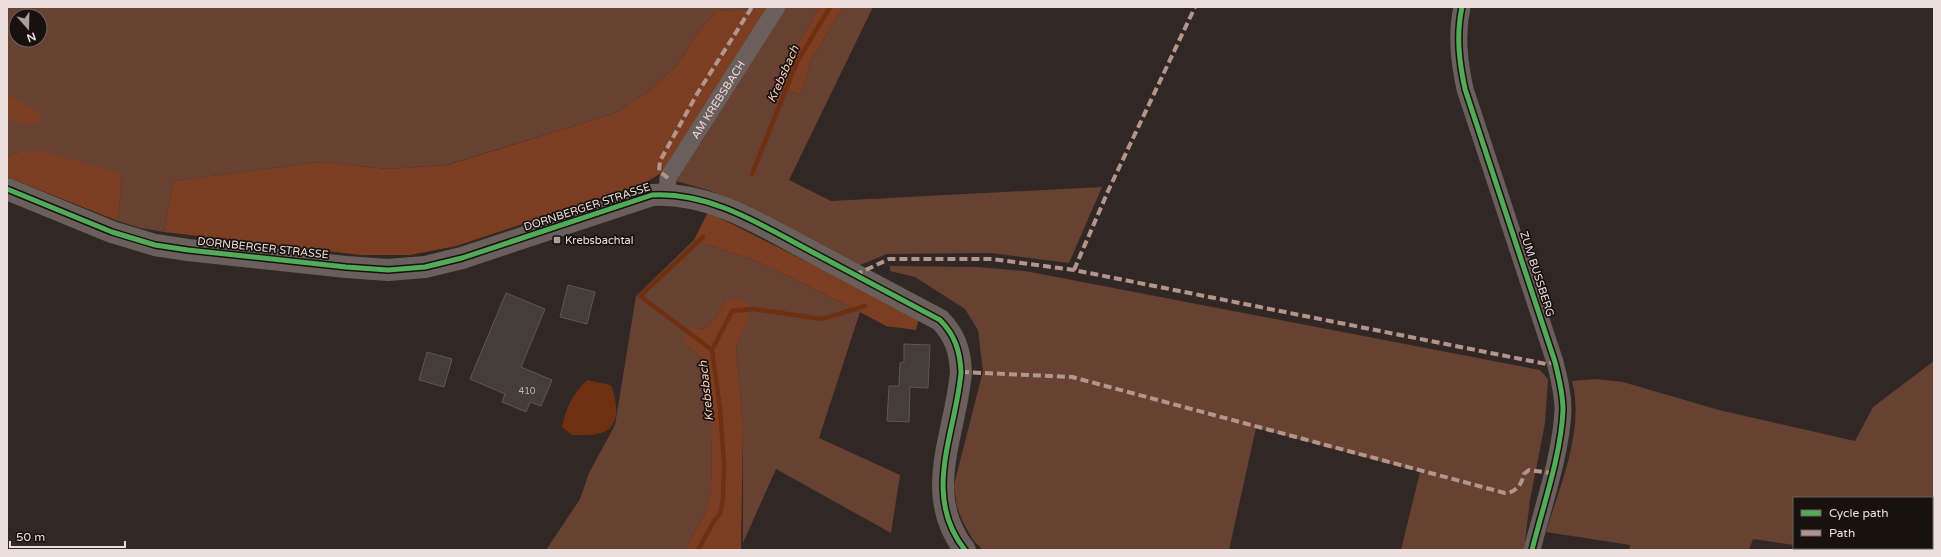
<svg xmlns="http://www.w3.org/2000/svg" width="1941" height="557" font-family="'Varela Round',sans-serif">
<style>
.green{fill:#674131;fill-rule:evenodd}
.forest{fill:#7c3e22}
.water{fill:#6f3011}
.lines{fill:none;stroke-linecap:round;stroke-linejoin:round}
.stream{stroke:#6f3011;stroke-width:4.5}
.building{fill:#453d3a;stroke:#605754}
.minor{stroke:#6a5f5b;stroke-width:17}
.tertiary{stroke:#6a5f5b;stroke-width:22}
.quiet{stroke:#b2968c;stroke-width:4;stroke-dasharray:8 4;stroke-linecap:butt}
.cycleway-casing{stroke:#19110e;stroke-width:8}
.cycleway{stroke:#51ab58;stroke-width:5}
.poi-dot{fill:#a99f9b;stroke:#19110e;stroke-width:1.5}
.labels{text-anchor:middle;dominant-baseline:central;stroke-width:3.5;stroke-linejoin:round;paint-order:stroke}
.number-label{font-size:9px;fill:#c1b6b2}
.street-label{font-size:11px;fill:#eadfda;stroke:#19110e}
.poi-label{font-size:11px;fill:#eadfda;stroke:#19110e;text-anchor:start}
.water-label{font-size:12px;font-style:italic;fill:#f6ccba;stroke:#19110e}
</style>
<rect width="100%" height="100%" fill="#312825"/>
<path class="green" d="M7,7H758L757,9L716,11L697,34L676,66L649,91L615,113L574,126L446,165L388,169L321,162L173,181L164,232L140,228L118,221L122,174L22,151L7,156ZM16,16H40V40H16Z
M784,7H819L789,60L778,87L801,95L810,62L843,7H873L789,180L831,201L1102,187L1069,263L991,253L887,254L853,268L766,219L711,191L676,181Z
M694,240L759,262L860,312L819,438L900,475L891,533L776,469L743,543V428L736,346L748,320V303L725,300C720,312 714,323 702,329L694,327L686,344L704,360L712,401V436L711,490L704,516L684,550H546L580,499L589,473L615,425L636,296Z
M890,266L978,267L1025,271L1540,370L1548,379L1545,423L1530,500L1524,550H1401L1420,472L1256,428L1229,550H983L973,540L963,522L957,507L954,485L983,371L978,330L965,309L915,277L890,271Z
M1934,361V518L1932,520V498H1794V545L1753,539L1749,550H1629L1630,545L1546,532C1560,485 1585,430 1572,381L1596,379L1623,382L1719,410L1855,441L1873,407Z
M1814,548H1874C1856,554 1832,551 1814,548Z"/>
<path class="forest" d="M758,7H772L665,171L641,185L456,246L410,255H361L164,232L173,181L321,162L388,169L447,165L574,126L615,113L649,91L676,66L697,34L716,11L757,9Z
M819,7H843L810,62L801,95L778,87L789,60Z
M7,95L37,110L40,120C30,131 17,120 7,117Z
M22,151H42L122,174L118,221L7,177V156Z
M708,212L919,318L916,330L886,326L860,312L759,262L694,240Z
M739,298L748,303V321L736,346L743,428L741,550H684L704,516L711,490L712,436V401L704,360L686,344L684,336L688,329L694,327L702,329C714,323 720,312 725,300Z"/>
<path class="water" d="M587,380L611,385C616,399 622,422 606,431C597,436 582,435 572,435L562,427C566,408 573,393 587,380Z"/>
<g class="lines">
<path class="stream" d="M752,174L797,62L830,7
M712,350L732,311L753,309L822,319L865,306
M698,550L714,521L720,514L723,499L724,463L720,408L712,350L640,296L703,237"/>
</g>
<path class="building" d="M568,285L595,292L587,324L560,317Z
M506,293L545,309L521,367L552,380L541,406L530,402L526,412L502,402L505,394L470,379Z
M904,344L930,345L928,388L910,387L909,422L887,421L889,386H899L900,363L904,362Z
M427,352L452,359L444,387L419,380Z"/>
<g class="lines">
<g class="minor">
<path d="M1462,7C1456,35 1459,61 1465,89L1555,362C1559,378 1563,393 1563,410C1561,455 1543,506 1532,550"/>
<path id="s1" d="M667,194L668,178L777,7"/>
</g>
<path class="tertiary" d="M7,189L112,232L155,245L188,250L346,267L388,270L425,267L462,258L652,195C713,192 764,227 816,254C857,276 898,298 940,320C955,335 960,351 961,372C956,433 921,495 965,550"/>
<path class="quiet" d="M668,178L659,171L660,161L697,94L752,7
M1074,270L1109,189L1195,7
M855,275L889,259H992L1074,270L1546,364L1555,362
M961,372L1072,377L1505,493C1516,493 1522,484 1524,474L1529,470L1551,473"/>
<defs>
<path id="cycleway" d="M1462,7C1456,35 1459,61 1465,89L1555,362C1559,378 1563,393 1563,410C1561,455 1543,506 1532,550
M7,189L112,232L155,245L188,250L346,267L388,270L425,267L462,258L652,195C713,192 764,227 816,254C857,276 898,298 940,320C955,335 960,351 961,372C956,433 921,495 965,550"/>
</defs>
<use href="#cycleway" class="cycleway-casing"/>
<use href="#cycleway" class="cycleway"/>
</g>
<rect class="poi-dot" x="553" y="236" width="8" height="8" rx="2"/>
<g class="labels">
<g class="number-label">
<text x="527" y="391">410</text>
</g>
<g class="street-label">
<text stroke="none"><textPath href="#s1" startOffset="109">AM KREBSBACH</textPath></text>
<text transform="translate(587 207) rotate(-18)">DORNBERGER STRASSE</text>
<text transform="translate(263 248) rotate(6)">DORNBERGER STRASSE</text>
<text transform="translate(1537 274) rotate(72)">ZUM BUSSBERG</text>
</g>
<g class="poi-label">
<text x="565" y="240">Krebsbachtal</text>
</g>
<g class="water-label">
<text transform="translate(783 74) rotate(-66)">Krebsbach</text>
<text transform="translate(706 391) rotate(-96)">Krebsbach</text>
</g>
</g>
<rect width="1941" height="557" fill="none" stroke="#eadfda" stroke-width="16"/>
<rect x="1793" y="497" width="140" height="52" fill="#19110e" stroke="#6d6360"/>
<rect x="1801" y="510" width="20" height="6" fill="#51ab58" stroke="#6d6360"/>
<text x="1829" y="517" font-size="12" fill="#eadfda">Cycle path</text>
<rect x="1801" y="530" width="20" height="6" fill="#b2968c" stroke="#6d6360"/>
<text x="1829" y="537" font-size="12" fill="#eadfda">Path</text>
<g transform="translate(28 28) rotate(160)"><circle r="19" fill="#19110e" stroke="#6d6360"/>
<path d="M0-3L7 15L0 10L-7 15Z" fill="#a99f9b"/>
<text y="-6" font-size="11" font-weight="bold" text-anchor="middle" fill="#eadfda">N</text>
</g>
<path d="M10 541v6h115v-6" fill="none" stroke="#eadfda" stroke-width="2"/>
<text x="16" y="541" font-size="12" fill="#eadfda" stroke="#19110e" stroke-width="3" paint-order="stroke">50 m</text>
</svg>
